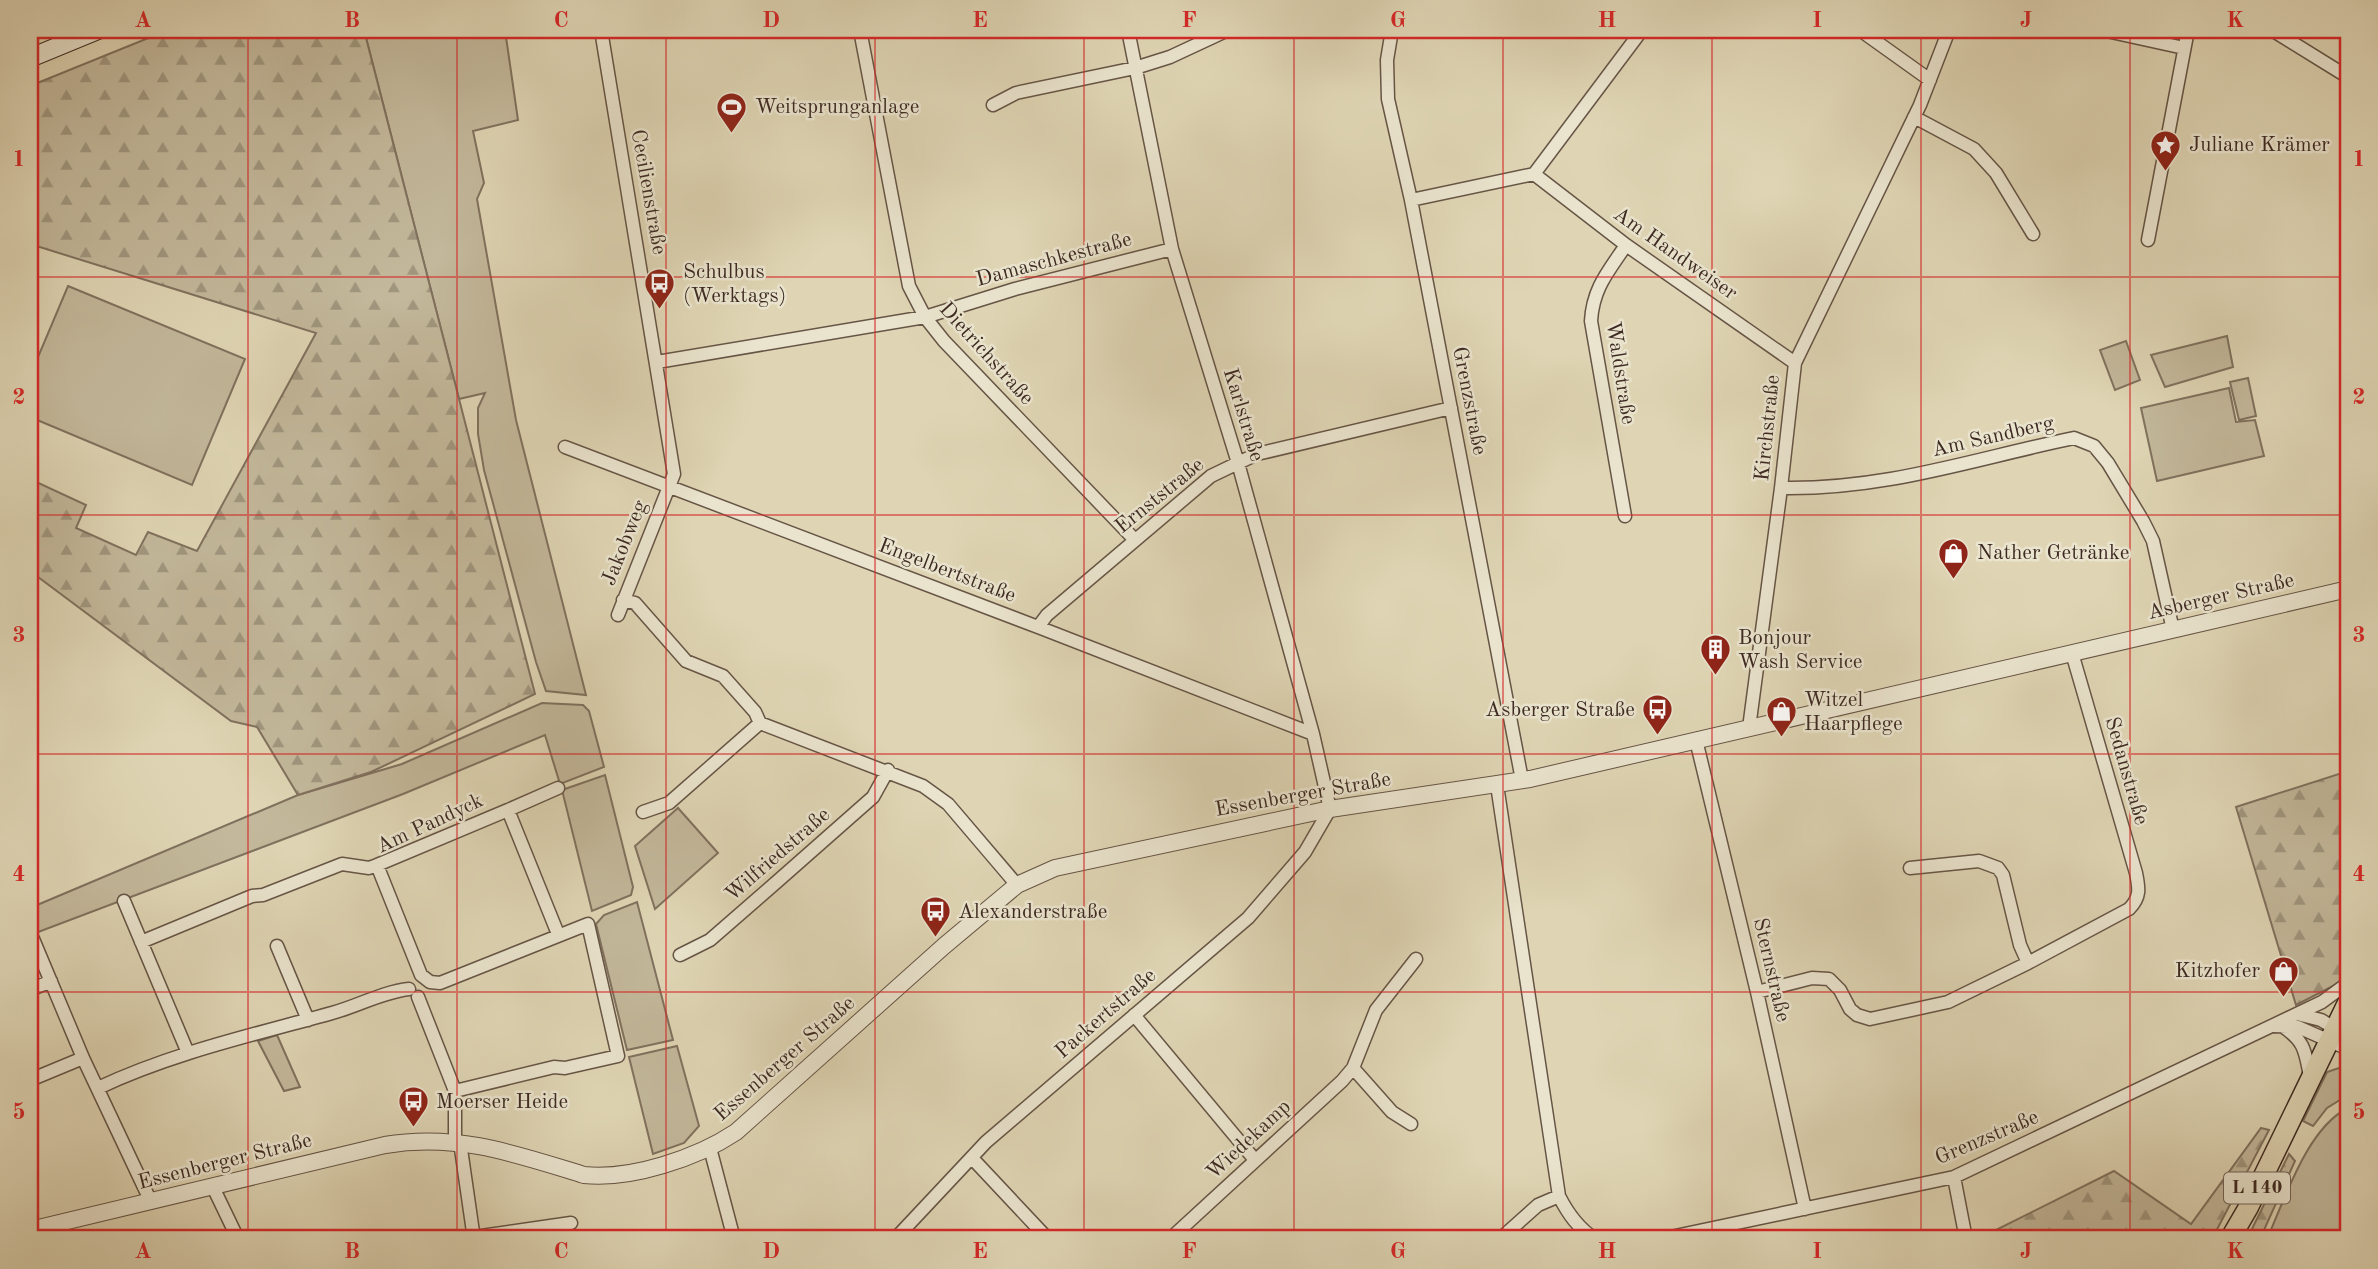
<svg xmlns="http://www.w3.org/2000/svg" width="2378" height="1269" font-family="'Old Standard TT',serif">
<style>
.green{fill:#c3b89b;stroke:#80715e;stroke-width:2}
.forest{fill:url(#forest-firs);stroke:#80715e;stroke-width:2}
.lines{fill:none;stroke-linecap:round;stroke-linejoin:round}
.minor-casing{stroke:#665546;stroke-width:15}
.tertiary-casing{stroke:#665546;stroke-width:18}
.secondary-casing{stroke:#3d2a22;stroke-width:20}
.primary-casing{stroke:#3d2a22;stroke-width:22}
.minor{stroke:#eae4ce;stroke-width:12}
.tertiary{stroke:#eae4ce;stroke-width:16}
.secondary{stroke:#eae4ce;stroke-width:18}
.primary{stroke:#dfd5b4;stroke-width:19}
.grid{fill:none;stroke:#d62828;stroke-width:2;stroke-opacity:0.55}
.labels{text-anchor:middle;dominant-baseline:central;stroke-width:5;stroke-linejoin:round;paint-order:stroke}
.shield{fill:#eae4ce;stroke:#716256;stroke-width:2}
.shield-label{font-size:19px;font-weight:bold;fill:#3d2a22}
.poi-label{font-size:21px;fill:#3d2a22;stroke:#eae4ce;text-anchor:start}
.street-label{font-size:21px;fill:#3d2a22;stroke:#eae4ce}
.neatline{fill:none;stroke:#d62828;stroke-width:2.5}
.grid-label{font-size:23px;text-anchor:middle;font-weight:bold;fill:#d62828}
</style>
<defs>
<pattern id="forest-firs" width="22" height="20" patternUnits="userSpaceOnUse" patternTransform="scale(1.75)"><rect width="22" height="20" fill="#c3b89b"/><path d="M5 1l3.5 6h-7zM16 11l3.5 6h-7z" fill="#a0967e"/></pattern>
</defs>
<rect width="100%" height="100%" fill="#dfd5b4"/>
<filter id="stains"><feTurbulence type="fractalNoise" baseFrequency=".00286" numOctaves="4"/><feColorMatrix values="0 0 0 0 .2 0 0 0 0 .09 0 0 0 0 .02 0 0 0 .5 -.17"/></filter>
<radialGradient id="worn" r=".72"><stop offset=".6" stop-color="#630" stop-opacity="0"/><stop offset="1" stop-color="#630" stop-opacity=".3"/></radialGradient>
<path class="green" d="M364,30H505L518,120L473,131L484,183L477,199L516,420L586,695L546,691L536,662L484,470L478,434V408L485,393L459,399Z
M68,286L245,359L192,485L30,417V376Z
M2227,336L2233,367L2165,387L2151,355Z
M2126,341L2140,380L2115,390L2100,350Z
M2248,378L2256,416L2239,420L2230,382Z
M2229,388L2236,422L2255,420L2264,456L2157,481L2141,408Z
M542,703L583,705L589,711L604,767L560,784L545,735L403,794L33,934L30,927V908L298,795L402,764Z
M605,775L633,887L631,895L592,911L562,790Z
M678,808L718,853L655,909L635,846Z
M637,902L673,1040L627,1050L596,924L604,915Z
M277,1035L300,1087L284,1091L258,1041Z
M677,1046L699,1126L684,1143L653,1154L629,1057Z
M2348,1065V1095L2327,1108L2313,1126L2303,1121L2327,1072Z
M2348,1108V1239H2267C2285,1199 2307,1128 2348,1108Z"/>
<path class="forest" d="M168,30H364L535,694L371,772L298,795L257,727L231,721L30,571V479L86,505L76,528L136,555L148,532L197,551L316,333L30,244V86Z
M2348,771V967L2339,983L2296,1005L2236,807Z
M2261,1128L2269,1130L2212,1239H1978L2114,1171L2191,1224Z
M2289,1154L2295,1161L2260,1239H2247Z"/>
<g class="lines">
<defs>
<path id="minor" d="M601,30L674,474L618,615
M860,30L909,286L925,317L944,341L1135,540
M1392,30L1387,60L1388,99L1411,200L1522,780
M1860,30L1930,80
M2102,30L2184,48
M2272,30L2348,77
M30,33L37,30
M993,105L1016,93L1135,68L1170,57L1228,30
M1914,117L1974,149L1996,173L2033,234
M1534,174L1626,245L1795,363
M1411,200L1534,174L1642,30
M2148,240L2188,30
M657,362L925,317L1015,289L1172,249
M565,447L1038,627L1313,734
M1781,488C1886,490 1973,459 2074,438L2094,446L2108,463L2143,521L2153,541L2173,630
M1625,516L1591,321C1593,288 1608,272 1626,245
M623,600L635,603L686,661L723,676L755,712L760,723
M1038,627L1047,615L1211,476L1238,463L1257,454L1451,408
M1749,728L1781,488L1795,363L1920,105L1949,30
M1696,740L1757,992L1805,1209
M1497,785L1559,1196C1568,1214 1578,1228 1595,1239
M508,810L558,788
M643,812L669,803L760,723L923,786L948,804L1017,885
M1910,868L1979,861L1998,868L2003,875L2020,945L2028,963
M124,901L188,1053
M33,939L83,1058L151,1202
M141,942L252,896L263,895L342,864L369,868L377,865
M277,946L308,1020
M680,955L710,940L780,879L873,797L888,770
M30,990L51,981
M1757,992L1812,978L1829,979L1840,990L1850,1009L1857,1015L1870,1019L1948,1002L2028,963L2129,909C2141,897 2139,888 2136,873L2072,653
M418,997L455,1091V1142
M2297,1014L2321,1020L2348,1036
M1134,1015L1255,1160
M2273,1026L2298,1027L2348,1049
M2282,1026C2305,1041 2305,1051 2310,1076
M1353,1068L1392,1112L1411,1124
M30,1080L83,1058
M98,1088C172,1053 253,1035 332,1013C358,1006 382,992 409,989
M455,1091L554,1067L565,1068L618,1056L588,924L440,983L430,982L421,975L377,865L508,810L558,934
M460,1142L474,1239
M710,1148L734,1239
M972,1158L1048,1239
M1954,1177L1966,1239
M213,1187L238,1239
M474,1237L571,1223
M895,1239L986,1142L1248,918L1305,852L1330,809L1313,734L1238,463L1172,249L1128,30
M1170,1239L1342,1081L1353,1068L1376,1010L1416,959
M1500,1239L1538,1205L1559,1196
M1661,1239L1954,1177L2322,1002L2348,983"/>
<path id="tertiary" d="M30,1230L385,1145C458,1133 516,1154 584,1175C631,1180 697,1158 736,1132L944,946L1017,885L1055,868L1330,809L1530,779L2348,589"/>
<path id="secondary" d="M30,58L98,30"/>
<path id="primary" d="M2230,1239L2248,1208L2348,1002"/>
</defs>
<use href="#minor" class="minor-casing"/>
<use href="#tertiary" class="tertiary-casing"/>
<use href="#secondary" class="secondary-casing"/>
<use href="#primary" class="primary-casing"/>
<use href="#minor" class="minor"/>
<use href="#tertiary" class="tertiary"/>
<use href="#secondary" class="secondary"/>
<use href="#primary" class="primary"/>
</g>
<path class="grid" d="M248,30V1239M457,30V1239M666,30V1239M875,30V1239M1084,30V1239M1294,30V1239M1503,30V1239M1712,30V1239M1921,30V1239M2130,30V1239M30,277H2348M30,515H2348M30,754H2348M30,992H2348"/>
<defs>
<symbol id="stadium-pin" viewBox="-11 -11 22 30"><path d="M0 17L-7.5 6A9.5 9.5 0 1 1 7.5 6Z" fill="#8f2418" stroke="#eae4ce"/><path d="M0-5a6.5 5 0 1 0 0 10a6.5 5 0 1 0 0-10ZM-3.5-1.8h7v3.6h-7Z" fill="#fff"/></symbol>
<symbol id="sight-pin" viewBox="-11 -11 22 30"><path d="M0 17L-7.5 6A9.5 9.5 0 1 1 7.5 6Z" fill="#8f2418" stroke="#eae4ce"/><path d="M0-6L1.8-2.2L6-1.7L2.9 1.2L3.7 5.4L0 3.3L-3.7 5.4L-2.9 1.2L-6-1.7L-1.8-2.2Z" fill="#fff"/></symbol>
<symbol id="bus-pin" viewBox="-11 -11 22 30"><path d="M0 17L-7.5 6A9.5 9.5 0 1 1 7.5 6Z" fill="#8f2418" stroke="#eae4ce"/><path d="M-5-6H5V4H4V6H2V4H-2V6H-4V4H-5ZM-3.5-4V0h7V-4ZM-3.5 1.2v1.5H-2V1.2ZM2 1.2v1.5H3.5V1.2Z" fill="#fff"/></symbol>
<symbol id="shop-pin" viewBox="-11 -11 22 30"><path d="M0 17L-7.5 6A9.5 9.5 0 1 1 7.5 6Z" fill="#8f2418" stroke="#eae4ce"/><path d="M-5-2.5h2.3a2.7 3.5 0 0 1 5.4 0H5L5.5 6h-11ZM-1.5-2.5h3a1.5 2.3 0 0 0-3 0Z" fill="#fff"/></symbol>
<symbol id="building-pin" viewBox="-11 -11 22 30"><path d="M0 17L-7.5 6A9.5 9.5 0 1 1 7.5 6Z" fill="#8f2418" stroke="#eae4ce"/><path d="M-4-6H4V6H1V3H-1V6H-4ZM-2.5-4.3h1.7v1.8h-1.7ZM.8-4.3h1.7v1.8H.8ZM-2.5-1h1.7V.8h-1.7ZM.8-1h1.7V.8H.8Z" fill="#fff"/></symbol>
</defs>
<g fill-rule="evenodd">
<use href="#stadium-pin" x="714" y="90" width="35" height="47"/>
<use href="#sight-pin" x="2148" y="128" width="35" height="47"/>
<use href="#bus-pin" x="642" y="266" width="35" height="47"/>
<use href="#shop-pin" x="1936" y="536" width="35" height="47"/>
<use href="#building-pin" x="1698" y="632" width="35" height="47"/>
<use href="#bus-pin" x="1640" y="692" width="35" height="47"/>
<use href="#shop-pin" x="1764" y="694" width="35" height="47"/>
<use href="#bus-pin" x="918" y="894" width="35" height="47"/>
<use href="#shop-pin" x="2266" y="954" width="35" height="47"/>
<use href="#bus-pin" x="396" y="1084" width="35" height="47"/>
</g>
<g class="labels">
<rect class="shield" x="2224" y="1172.5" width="66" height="31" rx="5"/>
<g class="shield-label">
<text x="2257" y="1188">L 140</text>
</g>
<g class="poi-label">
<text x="755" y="107">Weitsprunganlage</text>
<text x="2189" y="145">Juliane Krämer</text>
<text x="683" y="272">Schulbus<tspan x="683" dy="24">(Werktags)</tspan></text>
<text x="1977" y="553">Nather Getränke</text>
<text x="1738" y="638">Bonjour<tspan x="1738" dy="24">Wash Service</tspan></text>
<text x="1804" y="700">Witzel<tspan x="1804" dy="24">Haarpflege</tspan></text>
<text x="1635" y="710" text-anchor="end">Asberger Straße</text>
<text x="958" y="912">Alexanderstraße</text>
<text x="2260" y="971" text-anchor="end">Kitzhofer</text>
<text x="436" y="1102">Moerser Heide</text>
</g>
<g class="street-label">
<text transform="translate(648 192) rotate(80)">Cecilienstraße</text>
<text transform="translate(1675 254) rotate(35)">Am Handweiser</text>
<text transform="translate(1054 260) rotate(-15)">Damaschkestraße</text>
<text transform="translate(986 354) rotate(48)">Dietrichstraße</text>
<text transform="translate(1620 373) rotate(81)">Waldstraße</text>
<text transform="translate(1469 401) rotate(79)">Grenzstraße</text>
<text transform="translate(1243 415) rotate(73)">Karlstraße</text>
<text transform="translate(1768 428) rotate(-84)">Kirchstraße</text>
<text transform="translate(1993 437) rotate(-13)">Am Sandberg</text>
<text transform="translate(1160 496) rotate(-39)">Ernststraße</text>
<text transform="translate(625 543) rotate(-68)">Jakobweg</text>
<text transform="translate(947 571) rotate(21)">Engelbertstraße</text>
<text transform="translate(2221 597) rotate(-13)">Asberger Straße</text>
<text transform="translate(2126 771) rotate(74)">Sedanstraße</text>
<text transform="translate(1303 795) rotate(-10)">Essenberger Straße</text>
<text transform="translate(430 824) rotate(-25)">Am Pandyck</text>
<text transform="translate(778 855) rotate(-41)">Wilfriedstraße</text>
<text transform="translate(1771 970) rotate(77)">Sternstraße</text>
<text transform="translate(1106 1014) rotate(-41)">Packertstraße</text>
<text transform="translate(785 1059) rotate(-41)">Essenberger Straße</text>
<text transform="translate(1987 1138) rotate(-23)">Grenzstraße</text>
<text transform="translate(1249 1140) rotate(-43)">Wiedekamp</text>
<text transform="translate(225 1162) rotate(-14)">Essenberger Straße</text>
</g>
</g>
<rect width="2378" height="1269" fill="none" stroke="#dfd5b4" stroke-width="77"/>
<rect x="38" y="38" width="2302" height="1192" class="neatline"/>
<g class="grid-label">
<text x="143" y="27">A</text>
<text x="352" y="27">B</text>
<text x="561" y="27">C</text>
<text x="771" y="27">D</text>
<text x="980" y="27">E</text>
<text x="1189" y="27">F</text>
<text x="1398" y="27">G</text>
<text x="1607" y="27">H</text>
<text x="1817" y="27">I</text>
<text x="2026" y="27">J</text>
<text x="2235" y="27">K</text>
<text x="19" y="166">1</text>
<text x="2359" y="166">1</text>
<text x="19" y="404">2</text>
<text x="2359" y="404">2</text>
<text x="19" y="642">3</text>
<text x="2359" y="642">3</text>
<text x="19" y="881">4</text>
<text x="2359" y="881">4</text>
<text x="19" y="1119">5</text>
<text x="2359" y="1119">5</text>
<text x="143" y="1258">A</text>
<text x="352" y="1258">B</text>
<text x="561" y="1258">C</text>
<text x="771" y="1258">D</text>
<text x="980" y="1258">E</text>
<text x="1189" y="1258">F</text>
<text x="1398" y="1258">G</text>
<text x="1607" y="1258">H</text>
<text x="1817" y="1258">I</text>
<text x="2026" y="1258">J</text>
<text x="2235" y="1258">K</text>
</g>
<rect width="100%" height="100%" filter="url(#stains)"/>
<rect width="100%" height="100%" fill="url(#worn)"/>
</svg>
